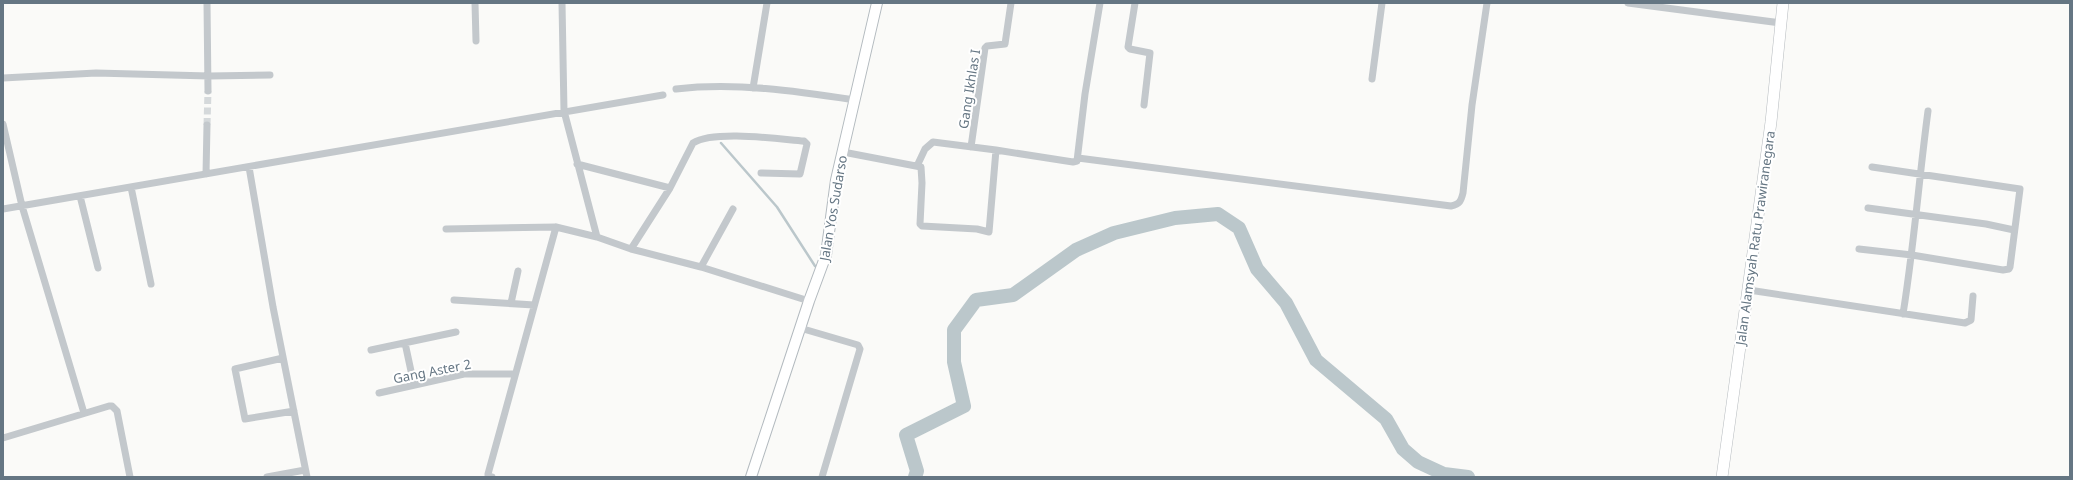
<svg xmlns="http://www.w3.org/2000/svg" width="2073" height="480" font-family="'Noto Sans',sans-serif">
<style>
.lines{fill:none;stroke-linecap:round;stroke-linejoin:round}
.stream{stroke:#bbc7cb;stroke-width:2.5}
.river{stroke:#bbc7cb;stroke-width:14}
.street-tunnel{stroke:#d5d9db;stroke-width:7;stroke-dasharray:7 3.5;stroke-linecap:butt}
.secondary-casing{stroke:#b3babf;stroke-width:12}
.primary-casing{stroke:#b5babe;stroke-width:12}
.street{stroke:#c3c8cc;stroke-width:7}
.secondary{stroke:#fff;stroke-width:10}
.primary{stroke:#fff;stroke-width:11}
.labels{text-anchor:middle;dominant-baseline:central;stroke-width:4;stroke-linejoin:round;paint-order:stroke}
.street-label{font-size:13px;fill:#657683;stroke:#fff}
</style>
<rect width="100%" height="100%" fill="#fafaf8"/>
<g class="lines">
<path class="stream" d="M721,143L777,207L815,266"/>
<path class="river" d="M915,477L917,471L906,435L964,406L954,362V330L976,300L1013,295L1076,250L1114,233L1175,218L1218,214L1239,228L1257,269L1286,303L1316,360L1386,419L1403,449L1418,462L1444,474L1468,477"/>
<path class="street-tunnel" d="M207,125L208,91"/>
<defs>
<path id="secondary" d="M751,477L809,301L826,255L836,180L877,3"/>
<path id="primary" d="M1722,477L1771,122L1783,3"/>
</defs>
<use href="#secondary" class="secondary-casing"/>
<use href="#primary" class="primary-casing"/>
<path class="street" d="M207,3L208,91
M475,3L476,41
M562,3L564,111L597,237L631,249L701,267L809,301
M1135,3L1128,47L1130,49L1150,53L1144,105
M1628,3L1781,23
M3,78L96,73L209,76L270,75
M1372,79L1382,3
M753,88L767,3
M676,89C735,82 796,91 855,100
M3,124L22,206L84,413
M971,147L985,48L987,46L1005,44L1011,3
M843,152L921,167L922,183L920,224L922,226L977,229L989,232L996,150
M1078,158L1451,206C1460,204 1461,201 1463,193L1472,105L1487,3
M577,164L670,188L631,249
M917,166L925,149L933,142L996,150L1073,162L1077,161L1085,94L1100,3
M249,167L273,307L307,477
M206,174L207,125
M131,187L151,284
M670,188L693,143C714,130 778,139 804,141L807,144L800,174L761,173
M80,196L98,268
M1868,208L1986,224L2014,230
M3,209L663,95
M446,229L556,227L597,237
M1859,249L1912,255L2003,270L2009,269L2010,267L2020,189L1872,167
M701,267L733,209
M1749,290L1965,323L1971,320L1973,296
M454,300L534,305
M511,303L518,271
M1903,314C1914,246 1919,178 1928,111
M800,328L858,345L860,349L822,477
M405,343L414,385
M371,350L456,332
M283,358L235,369L245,419L294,411
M379,393L464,374H514
M3,438L109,406H112L117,411L130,477
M267,477L305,470
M492,477L488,476V474L556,227"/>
<use href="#secondary" class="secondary"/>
<use href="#primary" class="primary"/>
</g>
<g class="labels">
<g class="street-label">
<text transform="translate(969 89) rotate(-81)">Gang Ikhlas I</text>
<text transform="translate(833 208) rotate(-80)">Jalan Yos Sudarso</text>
<text transform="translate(1755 238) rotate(-82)">Jalan Alamsyah Ratu Prawiranegara</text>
<text transform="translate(432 371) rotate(-11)">Gang Aster 2</text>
</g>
</g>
<rect width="2073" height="480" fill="none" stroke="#657683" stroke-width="8"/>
</svg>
